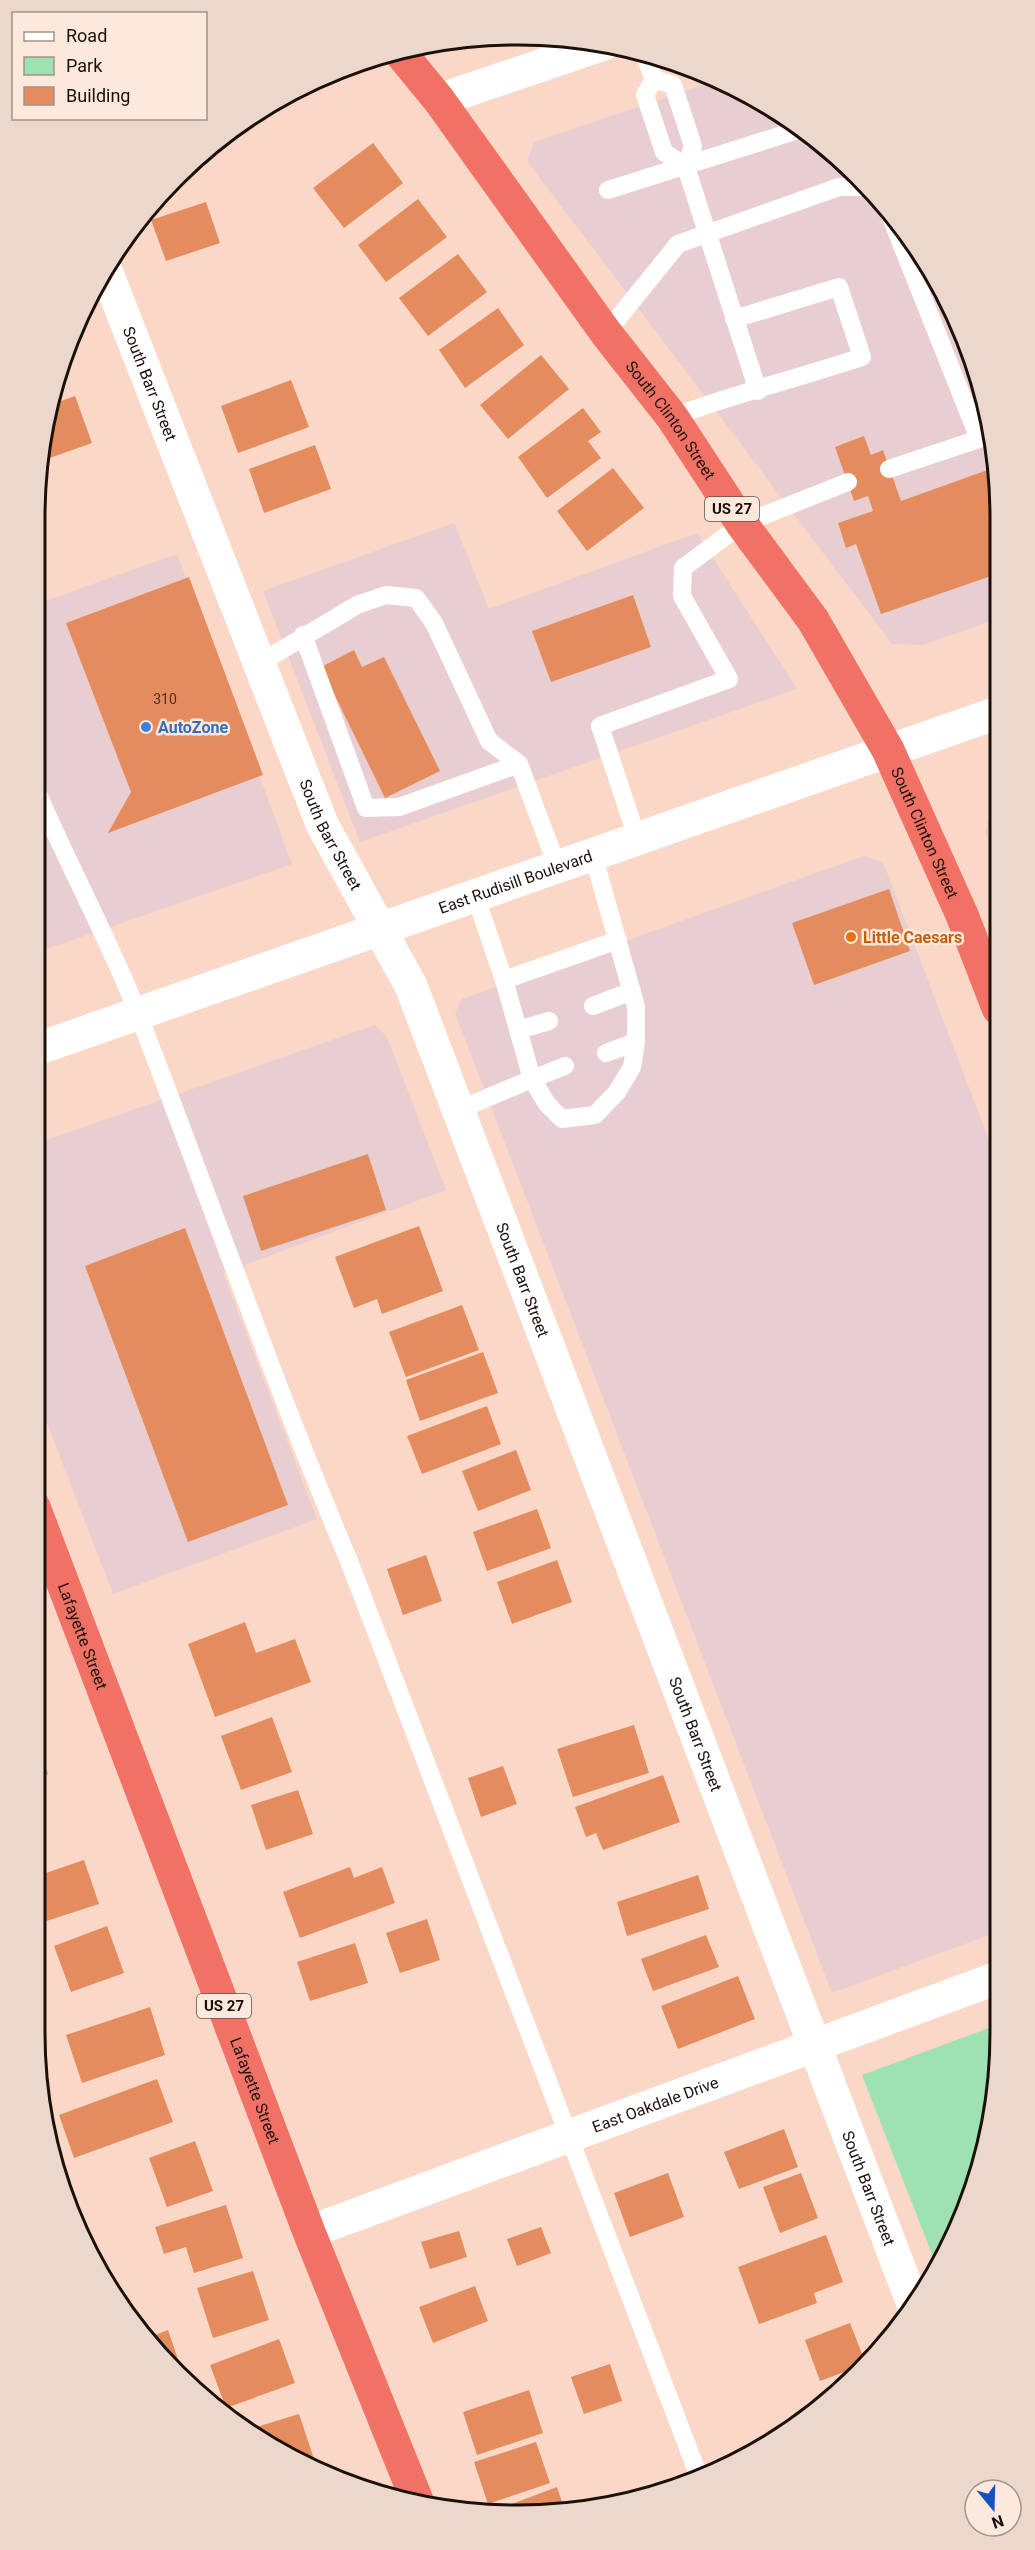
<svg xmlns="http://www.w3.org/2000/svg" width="1035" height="2550" font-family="Roboto,sans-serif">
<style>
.commercial{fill:#e9ced1}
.green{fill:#9de2b0}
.building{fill:#e48c5d}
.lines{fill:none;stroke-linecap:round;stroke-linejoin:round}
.lane{stroke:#fff;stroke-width:18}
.street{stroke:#fff;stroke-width:33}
.secondary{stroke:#fff;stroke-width:33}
.highway{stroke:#f17265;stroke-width:33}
.shop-dot{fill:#3f7fe0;stroke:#fde8dd;stroke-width:2}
.food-dot{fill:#e8710a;stroke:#fde8dd;stroke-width:2}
.labels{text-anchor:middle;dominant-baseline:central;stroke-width:5;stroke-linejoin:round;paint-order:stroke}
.number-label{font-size:14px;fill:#4e2f1f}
.shield{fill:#fde8dd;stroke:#605149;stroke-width:1.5}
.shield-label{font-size:15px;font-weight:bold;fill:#1c100a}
.street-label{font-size:16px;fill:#1c100a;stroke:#fde8dd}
.shop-label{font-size:16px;font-weight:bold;fill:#366cbe;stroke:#fde8dd;text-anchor:start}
.food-label{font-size:16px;font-weight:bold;fill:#c56008;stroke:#fde8dd;text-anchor:start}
.rim{fill:none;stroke:#1c100a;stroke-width:3}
</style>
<rect width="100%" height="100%" fill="#fad7c6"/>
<path class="commercial" d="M714,81L786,116L881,199L951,304L996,454L997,619L923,645L892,644L527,161L534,142Z
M454,523L489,609L697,533L797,689L360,842L263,591Z
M177,554L292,864L35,953L34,605Z
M997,808V865L985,832L991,810Z
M864,856L883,862L998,1164L1000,1931L832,1993L455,1013L462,999Z
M375,1025L387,1037L446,1190L223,1273L317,1519L113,1594L35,1392V1144Z"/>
<path class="green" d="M1000,2024L975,2187L935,2262L862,2075Z"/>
<path class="building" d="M373,143L403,183L344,228L313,188Z
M418,199L447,237L386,282L358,245Z
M206,202L220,243L166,261L151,220Z
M458,254L487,292L428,336L399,298Z
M498,308L524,345L465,388L439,350Z
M541,355L569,389L508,439L480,405Z
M291,380L309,427L238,453L221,406Z
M75,396L92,443L44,460L53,404Z
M583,408L601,432L588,441L601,458L547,498L518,457Z
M864,436L871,455L883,450L901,501L996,467L997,574L881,614L856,544L846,548L838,523L873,511L868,496L854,501L835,447Z
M315,445L331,489L264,513L249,469Z
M613,468L644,508L587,551L557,511Z
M189,577L263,775L108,833L131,792L66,623Z
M633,595L651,647L551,682L532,631Z
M354,650L362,667L384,657L440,771L385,798L321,667Z
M889,889L910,951L814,985L792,923Z
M368,1154L386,1210L261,1251L243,1196Z
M419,1226L443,1291L382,1314L377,1299L354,1308L335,1257Z
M185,1228L288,1505L188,1542L85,1266Z
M462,1305L479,1350L406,1377L389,1332Z
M483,1352L498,1393L420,1421L406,1380Z
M487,1406L501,1444L422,1474L407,1436Z
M516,1450L531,1490L478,1511L462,1471Z
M537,1509L551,1548L487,1571L473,1532Z
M426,1555L442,1601L403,1615L387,1569Z
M557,1560L572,1602L512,1624L497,1582Z
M245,1622L256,1653L295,1639L311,1682L215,1717L188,1644Z
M272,1717L292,1772L241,1790L221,1736Z
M634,1725L649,1773L573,1797L557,1749Z
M34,1733L48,1774L34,1778Z
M503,1766L517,1804L481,1817L468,1778Z
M663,1775L680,1822L603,1850L596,1833L586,1837L575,1807Z
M298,1790L313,1834L266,1850L251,1805Z
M84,1860L99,1904L34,1925V1877Z
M350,1867L354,1878L382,1867L395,1903L300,1938L283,1892Z
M698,1875L709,1909L627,1936L617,1902Z
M427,1919L440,1960L400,1973L386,1933Z
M107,1926L124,1973L71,1992L54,1946Z
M706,1935L719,1967L653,1991L641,1959Z
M355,1943L368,1983L310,2001L297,1962Z
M738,1976L755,2019L678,2049L661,2006Z
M150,2007L165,2055L82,2083L66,2035Z
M157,2079L173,2122L74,2158L59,2115Z
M784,2129L798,2167L739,2189L724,2152Z
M195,2141L213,2191L167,2207L149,2158Z
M668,2173L684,2217L630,2237L614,2193Z
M801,2173L818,2218L780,2233L763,2187Z
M226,2205L243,2258L194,2273L186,2247L164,2254L155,2227Z
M541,2227L551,2253L517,2266L507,2239Z
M459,2231L467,2257L430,2269L421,2242Z
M826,2235L843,2282L814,2293L817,2303L759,2324L738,2267Z
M253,2271L269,2320L213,2338L197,2288Z
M475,2286L488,2321L433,2343L419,2307Z
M850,2323L866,2364L820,2381L805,2340Z
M168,2330L180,2365L174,2367L154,2351L145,2339Z
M279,2339L295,2383L226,2408L210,2365Z
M610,2364L622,2401L584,2414L571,2377Z
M529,2390L543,2433L477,2455L463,2412Z
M299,2414L316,2465L311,2467L276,2451L250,2429Z
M536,2442L550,2483L488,2504L474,2462Z
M557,2487L564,2508L496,2510Z"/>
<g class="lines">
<path class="lane" d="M644,54L654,79L645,95L664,152L686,167L758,391
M654,79L673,85L693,146L686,167
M608,190L801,129
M888,210L979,439L889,469
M606,333L678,244L839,187H867
M672,417C734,394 799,378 862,357L839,287L734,319
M303,635L366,808L399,807L519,764
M260,663L357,605L386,595L416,598L434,623L489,741L519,764L557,866
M34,785C67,863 108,937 139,1016C209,1197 273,1381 349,1561L698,2474
M637,838L600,726L729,679L682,596L683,568L742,524L848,482
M475,895L504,980
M593,1006L632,991
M518,1030L549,1021
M606,1053L636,1042
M565,1066L532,1079L504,980L618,940
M458,1110L532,1079L547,1104L562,1119L595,1115L617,1092L632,1067L636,1042V1007L593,854"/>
<g class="street">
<path d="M439,100L604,44"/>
<path id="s1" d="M105,268L322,824L411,986L913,2304"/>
<path id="s2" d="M309,2232L1000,1977"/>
</g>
<path class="secondary" id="s3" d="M34,1050L997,713"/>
<g class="highway">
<path id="s4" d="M398,50L439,100L606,333L672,417L742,524L813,620L888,750L962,915L998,1008"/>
<path id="s5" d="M34,1507L309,2232L418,2503"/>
</g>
</g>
<circle class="shop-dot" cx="146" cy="727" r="6"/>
<circle class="food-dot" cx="851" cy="937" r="6"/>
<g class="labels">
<g class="number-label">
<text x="165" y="699">310</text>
</g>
<g class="shield">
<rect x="705" y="497" width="54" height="24" rx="4.5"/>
<rect x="197" y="1994" width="54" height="24" rx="4.5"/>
</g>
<g class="shield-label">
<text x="732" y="509">US 27</text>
<text x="224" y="2006">US 27</text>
</g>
<g class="street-label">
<text stroke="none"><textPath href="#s1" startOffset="124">South Barr Street</textPath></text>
<text stroke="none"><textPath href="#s4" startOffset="460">South Clinton Street</textPath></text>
<text stroke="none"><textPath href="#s4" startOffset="946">South Clinton Street</textPath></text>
<text stroke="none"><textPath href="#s1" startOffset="610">South Barr Street</textPath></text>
<text stroke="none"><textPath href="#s3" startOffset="510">East Rudisill Boulevard</textPath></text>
<text stroke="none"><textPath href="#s1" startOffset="1096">South Barr Street</textPath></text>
<text stroke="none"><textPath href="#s5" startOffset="138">Lafayette Street</textPath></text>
<text stroke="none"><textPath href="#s1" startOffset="1582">South Barr Street</textPath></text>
<text stroke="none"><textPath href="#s5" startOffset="624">Lafayette Street</textPath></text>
<text stroke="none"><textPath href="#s2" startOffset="369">East Oakdale Drive</textPath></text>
<text stroke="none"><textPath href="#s1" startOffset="2068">South Barr Street</textPath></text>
</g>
<g class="shop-label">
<text x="158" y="727">AutoZone</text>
</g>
<g class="food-label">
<text x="863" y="937">Little Caesars</text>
</g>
</g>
<path d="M0 0H1035V2550H0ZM517 45H518A472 472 0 0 1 990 517V2033A472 472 0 0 1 518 2505H517A472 472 0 0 1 45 2033V517A472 472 0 0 1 517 45Z" fill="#ebd7cc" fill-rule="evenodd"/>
<path class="rim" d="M517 45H518A472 472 0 0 1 990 517V2033A472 472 0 0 1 518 2505H517A472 472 0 0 1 45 2033V517A472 472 0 0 1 517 45Z"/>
<rect x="12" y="12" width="195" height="108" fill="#fde8dd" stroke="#a39289" stroke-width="1.5"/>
<rect x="24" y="32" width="30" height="9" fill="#ffffff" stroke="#a39289" stroke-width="1.5"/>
<text x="66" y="42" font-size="18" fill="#1c100a">Road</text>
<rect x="24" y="57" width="30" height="18" fill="#9de2b0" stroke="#a39289" stroke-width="1.5"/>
<text x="66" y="72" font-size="18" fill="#1c100a">Park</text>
<rect x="24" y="87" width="30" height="18" fill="#e48c5d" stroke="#a39289" stroke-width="1.5"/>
<text x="66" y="102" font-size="18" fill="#1c100a">Building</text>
<g transform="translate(993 2508) rotate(161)"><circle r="28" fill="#fde8dd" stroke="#a39289" stroke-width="1.5"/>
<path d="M0-4.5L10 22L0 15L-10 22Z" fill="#1552be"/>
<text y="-9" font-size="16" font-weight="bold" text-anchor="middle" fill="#1c100a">N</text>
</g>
</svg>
